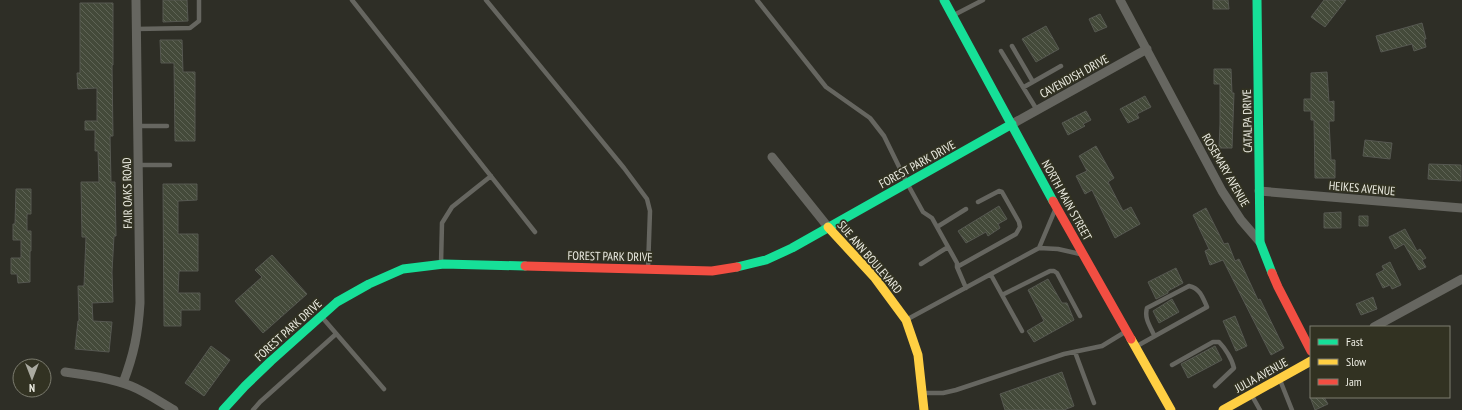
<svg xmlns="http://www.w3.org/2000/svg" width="1462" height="410" font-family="'PT Sans Narrow',sans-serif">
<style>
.building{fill:url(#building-back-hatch);stroke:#565851}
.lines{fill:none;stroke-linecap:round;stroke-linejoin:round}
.lane{stroke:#666660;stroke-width:4.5}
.street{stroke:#666660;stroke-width:9}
.fast{stroke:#16e098;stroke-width:9}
.slow{stroke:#ffcf43;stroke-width:9}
.jam{stroke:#f24e42;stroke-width:9}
.labels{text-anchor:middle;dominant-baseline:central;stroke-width:3.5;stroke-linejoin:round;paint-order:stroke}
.street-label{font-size:12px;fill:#ecece2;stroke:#323222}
</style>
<defs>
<pattern id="building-back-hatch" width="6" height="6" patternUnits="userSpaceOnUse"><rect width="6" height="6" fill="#444a3a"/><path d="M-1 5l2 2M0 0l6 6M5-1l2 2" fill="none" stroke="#5f6456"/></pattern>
</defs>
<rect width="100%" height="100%" fill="#2e2e26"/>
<path class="building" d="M163,0H187L188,21L163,22Z
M1213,0H1228L1229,9H1213Z
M1324,0H1346L1325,27L1311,17Z
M80,3H113V65H112L113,136H110L111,182H115L116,236H114L112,272L113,302L92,303L93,321L112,322L109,352L75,349L78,321H79L78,286H84L86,237H82L81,182H99L98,151H95V130H85V121H97V88L78,89L77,73H80Z
M1100,14L1107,27L1095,32L1089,19Z
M1422,23L1426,39H1424L1426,47L1414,51L1412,44L1381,52L1376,36Z
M1046,26L1059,49L1036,62L1022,39Z
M160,40H182L183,72H195V141H175L174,63H161Z
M1214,69H1231L1232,93H1234L1232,148H1219L1220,124V84H1214Z
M1327,72L1329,102L1334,101V121H1329L1331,160H1335V178H1315L1314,120H1311V111H1304V99H1311V73Z
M1145,96L1151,107L1137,114L1139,118L1128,123L1120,109Z
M1086,111L1091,120L1083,124L1085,126L1068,135L1062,123Z
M1365,140L1392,143L1390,159L1363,156Z
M1096,146L1114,178L1108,182L1123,211L1131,207L1140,224L1115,238L1092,190L1085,194L1076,176L1087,171L1079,156Z
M1429,164L1461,165V181L1428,179Z
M163,184H197V200L178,201V234H198V271H179L178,293H200V310H181V326H164Z
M16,189H31V214H27V231H31V251H30V282L18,283L17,274H11V258H21V240H13V224H15Z
M999,206L1007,219L998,224L1000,228L988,236L986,232L966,243L958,231Z
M1206,208L1224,244L1228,243L1235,261L1239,259L1258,300L1260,299L1284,348L1271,355L1223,260L1210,265L1205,251L1209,249L1193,215Z
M1341,212V228H1324V213Z
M1359,216H1368V226H1359Z
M1405,229L1417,251L1420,249L1426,258L1422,260L1426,267L1419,270L1404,244L1395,249L1389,237Z
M272,255L307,294L263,333L235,301L262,277L255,270Z
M1390,262L1401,285L1392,289L1390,285L1383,288L1376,274L1384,270L1382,266Z
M1176,268L1183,283L1168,291V293L1156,299L1148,282Z
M1048,279L1062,303H1067L1074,320L1034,342L1027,331L1044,321L1028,290Z
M1373,297L1377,309L1361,315L1356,304Z
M1172,299L1179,312L1159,323L1153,311Z
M1235,316L1247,346L1236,351L1223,321Z
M211,346L230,360L204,396L185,383Z
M1215,346L1222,360L1188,378L1181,364Z
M1062,372L1074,406L1064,410H1005L1000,394Z
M1310,397H1324L1328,404L1315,410Z"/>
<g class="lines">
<path class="lane" d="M352,0L535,232
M486,0L624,168L647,199L650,211L648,269
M757,0L826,87L870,118L884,136L907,183L923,212L932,218L957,263V267L966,288
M954,15L983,0
M136,29L190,28L199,21V0
M1012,46L1033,82
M1001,51L1037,110
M1024,87L1061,66
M138,126H167
M138,165H170
M1055,210L1039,248L1058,249L1080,254
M937,227L966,209
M441,264L442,223L452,207L491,176
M921,264L948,247
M957,267L1016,234L1020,227L1019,222L1002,192L999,191L978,202
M991,275L1002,295L1050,271H1054L1057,273L1080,316
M1002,295L1022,331
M321,316L384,389
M906,320L1039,248
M1137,346L1207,307C1203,298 1200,288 1189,286L1147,308C1144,318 1150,326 1154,335
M1075,352L1094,403
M1172,365L1213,342H1219C1225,348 1232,359 1234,368L1215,386
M1280,380L1292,410
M924,393H943L956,390L1064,354L1102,346L1125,332
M1251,394L1260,410
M253,410L260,402L336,334"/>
<path class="street" d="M1120,0L1222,191L1241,220L1260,242
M1012,124L1147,49
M772,157L828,227
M1259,191L1462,208
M1374,327L1462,279
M65,372C87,375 110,378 131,386C146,392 160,402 174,410
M123,383C134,354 138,334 140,303L136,0"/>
<path class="fast" d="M944,0L1053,201
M1257,0L1260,242L1272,273
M737,267L766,260L792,248L1012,124
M223,410L245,386L271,361L337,302L369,284L403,269L444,264L525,266"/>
<path class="slow" d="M828,227L875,278L906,320L918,355L924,410
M1131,339L1171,410
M1223,410L1311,361"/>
<path class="jam" d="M1053,201L1131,339
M525,266L712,271L737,267
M1272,273L1278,287L1311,351"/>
</g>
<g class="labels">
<g class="street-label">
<text transform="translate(1074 76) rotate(-29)">CAVENDISH DRIVE</text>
<text transform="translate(1247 121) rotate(-91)">CATALPA DRIVE</text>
<text transform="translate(917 164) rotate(-29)">FOREST PARK DRIVE</text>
<text transform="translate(1226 170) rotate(60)">ROSEMARY AVENUE</text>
<text transform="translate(1362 188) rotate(5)">HEIKES AVENUE</text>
<text transform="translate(127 193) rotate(-91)">FAIR OAKS ROAD</text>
<text transform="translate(1067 200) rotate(61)">NORTH MAIN STREET</text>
<text transform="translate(610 256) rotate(1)">FOREST PARK DRIVE</text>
<text transform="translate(870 257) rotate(49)">SUE ANN BOULEVARD</text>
<text transform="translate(288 330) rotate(-42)">FOREST PARK DRIVE</text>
<text transform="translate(1261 375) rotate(-29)">JULIA AVENUE</text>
</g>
</g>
<rect x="1310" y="326" width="140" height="72" fill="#323222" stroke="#7c7c6f"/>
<rect x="1318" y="339" width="20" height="6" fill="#16e098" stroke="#7c7c6f"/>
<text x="1346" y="346" font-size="12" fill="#ecece2">Fast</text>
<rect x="1318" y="359" width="20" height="6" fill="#ffcf43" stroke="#7c7c6f"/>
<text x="1346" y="366" font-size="12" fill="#ecece2">Slow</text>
<rect x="1318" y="379" width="20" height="6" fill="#f24e42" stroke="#7c7c6f"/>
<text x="1346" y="386" font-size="12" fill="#ecece2">Jam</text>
<g transform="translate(32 378) rotate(180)"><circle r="19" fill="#323222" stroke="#7c7c6f"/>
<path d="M0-3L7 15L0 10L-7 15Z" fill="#aaaaa0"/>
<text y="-6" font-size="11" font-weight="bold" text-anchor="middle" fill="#ecece2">N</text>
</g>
</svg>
